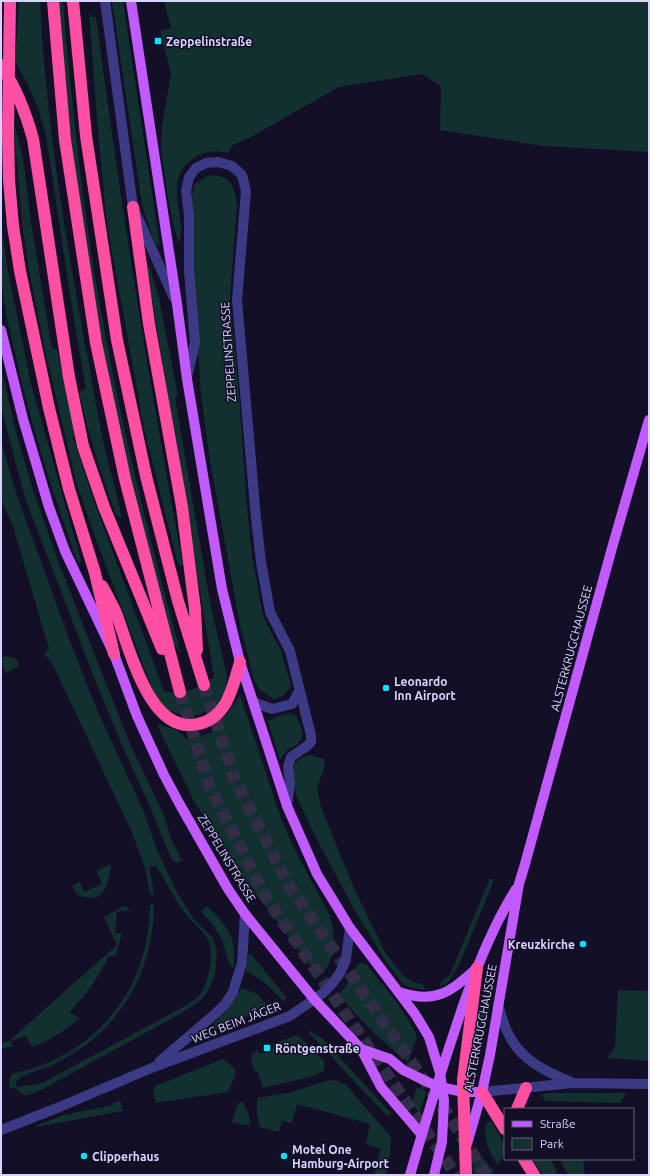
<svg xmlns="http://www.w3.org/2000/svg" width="650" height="1176" font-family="Ubuntu,sans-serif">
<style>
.green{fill:#12302f}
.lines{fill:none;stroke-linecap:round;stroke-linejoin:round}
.highway-tunnel{stroke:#312d47;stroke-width:12;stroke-dasharray:12 6;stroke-linecap:butt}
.minor{stroke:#3d3a85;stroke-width:10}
.major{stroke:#c25bff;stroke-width:10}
.highway{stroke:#ff4fa3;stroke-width:12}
.highway-bridge{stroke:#ff4fa3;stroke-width:12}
.poi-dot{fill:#00e5ff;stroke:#130f26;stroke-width:1.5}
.labels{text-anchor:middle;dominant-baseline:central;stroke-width:3;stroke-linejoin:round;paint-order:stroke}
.poi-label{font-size:12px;font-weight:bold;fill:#d9d4ff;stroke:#130f26;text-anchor:start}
.street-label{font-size:12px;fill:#d9d4ff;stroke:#130f26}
</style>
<rect width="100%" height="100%" fill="#130f26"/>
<path class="green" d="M19,1H40C46,125 67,248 90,370C95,401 101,432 108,462C112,480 120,500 121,518L116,515C101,473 88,434 79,391L86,389L73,314L46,136L39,111L29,87L15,61Z
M58,1H63C65,30 68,59 71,87C77,148 84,209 94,270C115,400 146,527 181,654L175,645L174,655L124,450L105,363L89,269L72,149Z
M123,1L159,240V247L154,241L142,205L112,2Z
M164,1H649V152L544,146L440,130L441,86L422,74L339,87L249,138L233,145L228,153C214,150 203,151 191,160C162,183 188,216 179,244L174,227L168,198L161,148L162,125L171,74L160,31L171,28Z
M89,13L92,17H96C120,198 148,379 182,559L183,565L181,566H179L177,561L144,428L107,224L99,143Z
M13,119L23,157L31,222L52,349H57L75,434L73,437L94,501L164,691C186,696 197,688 214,677L147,268L148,265L150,268L159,298L178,396L175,397L210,602L227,676L226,690L218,702L208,711L198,715H183L170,711L156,699L95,537L76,482L45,350L29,270L22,223Z
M209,175C229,175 234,184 237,202L230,299L239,395L247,508L252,556L263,615L273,636L281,650L291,686L283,696L274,699L260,690L254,680L240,625L210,461L201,395L193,269L192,194L195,184Z
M1,223L7,266L31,384L81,560L80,564L77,561C53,493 30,424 15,352C9,328 3,303 1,278C0,260 1,241 1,223Z
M1,367L16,432L32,487L57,558L105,681L131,746L163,813L171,838L182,861L176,863L172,859L165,844L150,807L121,743L97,685L25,498L1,407Z
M1,441L16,493L70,641L95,705L143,810L158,852L176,891L193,918L212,937L214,942L217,950L216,966L215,975L210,986L205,996L198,1002L180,1014L43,1089L26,1096L19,1092L16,1088L10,1089C9,1083 8,1079 12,1074C25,1070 40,1067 52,1061C115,1031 149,974 150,905L154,904C154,967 124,1024 69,1056C63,1059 58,1062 53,1065C41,1070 27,1072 17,1080L16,1087L40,1084L178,1010C186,1005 197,1000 202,991C209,980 215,950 207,938C200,927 189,919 181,908C172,894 165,879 156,866L149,867L153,886V896L150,893L145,868L131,830L52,663L48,659L44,653L49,649L14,530H15L1,500Z
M7,656L16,659L19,664L17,667L6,673L1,661V658Z
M240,695L281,818L295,850L330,916C335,933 337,957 324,971L315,970L310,965L242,876L221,844L194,801L158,727V724L179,731L187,740L217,731L219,721L228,713Z
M290,713L295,715L301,726L303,736L297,745L286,751L280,760L268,721L279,716Z
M311,755L324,759L325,766L317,788L321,807L353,886L385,952L396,967L402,974L411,981L424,985L425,990L413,988L405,985L399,979L387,963L355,911L313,832L296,795L292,771L295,763L303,757Z
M109,865L111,866C109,876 107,898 93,898C88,898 82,896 77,895L72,885L80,882L84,892L102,884L97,872L98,870Z
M490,878L494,880L459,965L449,981L440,987L441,982L450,975Z
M124,906L127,907L130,910L117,912L115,933H122L116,956H109C97,980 88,992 70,1012L80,1019C65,1030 50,1040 33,1047L25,1036L11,1041L13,1046L1,1049V1044L10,1040L117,945L104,917Z
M207,906C229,928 236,936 234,968L231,967C226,958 227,955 224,946C220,932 210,922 201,911Z
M249,954H251L286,997L285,1000L283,1001C272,989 261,978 246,971Z
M360,963L366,964C384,987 405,1009 417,1037L408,1062C382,1042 360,1020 339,995L350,980L357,965Z
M489,977H491L493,978V983L484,1037L474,1033Z
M242,988L257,994L269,1007L215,1029L212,1028L213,1025L228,1008Z
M618,990L649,991V1061L607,1058L615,1047Z
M308,1030L322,1038L389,1111L391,1115H386L309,1033Z
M298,1035L324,1061V1071L313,1076L263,1088L258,1073L255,1071C252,1063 247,1054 258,1050L259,1054L274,1048L272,1044Z
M223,1059L234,1068L236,1074L228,1092L156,1103L153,1091L155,1086Z
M330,1080L338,1081L346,1085L391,1137L390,1155L385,1175H374L381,1149L366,1144L370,1124L297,1104L292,1123L282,1121L279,1132L260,1127L257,1114V1098L288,1093Z
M417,1087L425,1091L426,1093L420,1111H418L412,1102Z
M545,1093H626L621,1103L546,1101L541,1095Z
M120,1101L123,1111L37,1127V1125L64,1115L113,1105L112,1103Z
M243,1102L249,1115L250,1126L232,1122L238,1103Z
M489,1121L492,1122L505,1146V1153L498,1165C489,1152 482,1138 487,1122Z
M478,1155L481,1156L494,1172L492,1175H473V1166Z
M532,1159H551L558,1175H542Z
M560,1159H583L585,1175H568Z"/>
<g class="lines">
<path class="highway-tunnel" d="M204,685L235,780L290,887L451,1119L486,1175
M180,692L210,787L267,899L456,1175"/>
<path class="minor" d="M105,1L133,207L174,298
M187,377L195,343L189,271V215L186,191L189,177L196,168L206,163L218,162L232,166L242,175L246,191L237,300L256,518L261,562L270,612L290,651L311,735V742L307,746L291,757L288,766L290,783L287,806
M253,702L272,709L292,704L299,691
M498,1005C501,1013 503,1023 507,1031C519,1059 544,1071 571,1082
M160,1061L215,1014L226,1003L233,992L242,963L245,914
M482,1092L572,1083L649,1084
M1,1130L57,1108L154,1067L290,1016L323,993L331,985L340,973L346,959L350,928"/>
<path class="major" d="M131,1L177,304L187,379L222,589L240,662L287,806L317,874L350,928L415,1014L429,1037L440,1073L444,1101L442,1142L434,1175
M1,330L23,419L49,507L65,551L114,654L137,716L164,775L179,803L228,889L245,914L314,999L361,1049L381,1087L422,1135
M399,992C435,1004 449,993 476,969
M361,1049L390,1059L403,1070L436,1086L463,1092H482
M467,1144L482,1092L490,1055L519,884L525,864L612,548L649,420
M410,1175C427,1116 445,1058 465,1000C479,962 494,924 516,889"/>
<path class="highway" d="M10,1L8,132L9,180L13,226L20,271L49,408L69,489L95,573L114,654
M53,1L65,140L96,343L125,479L180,692
M73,1L86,136L117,340L146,476L178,601L204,685
M133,207L149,324L182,507L195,609L197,650
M69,377L83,446L104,507L162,649
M102,586C107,595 112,604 116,613C129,646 149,736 198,724C227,718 233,687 240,662
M482,1092L505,1129
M517,1109L526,1088
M524,1159L534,1175
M466,1175L463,1080L477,968"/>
<path class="highway-bridge" d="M1,65C16,88 26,113 33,139L69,377"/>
</g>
<g class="poi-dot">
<rect x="154" y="37" width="8" height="8" rx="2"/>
<circle cx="386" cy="688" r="4"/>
<circle cx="583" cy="944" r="4"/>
<rect x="263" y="1044" width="8" height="8" rx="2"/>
<circle cx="84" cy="1156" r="4"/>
<circle cx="284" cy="1156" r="4"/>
</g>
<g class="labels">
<g class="poi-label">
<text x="166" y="41">Zeppelinstraße</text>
<text x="394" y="681">Leonardo<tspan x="394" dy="14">Inn Airport</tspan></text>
<text x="575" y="944" text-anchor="end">Kreuzkirche</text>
<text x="275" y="1048">Röntgenstraße</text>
<text x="292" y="1149">Motel One<tspan x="292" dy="14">Hamburg-Airport</tspan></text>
<text x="92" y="1156">Clipperhaus</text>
</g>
<g class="street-label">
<text transform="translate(228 352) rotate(-94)">ZEPPELINSTRASSE</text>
<text transform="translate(571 648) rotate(-75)">ALSTERKRUGCHAUSSEE</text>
<text transform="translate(227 858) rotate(59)">ZEPPELINSTRASSE</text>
<text transform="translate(236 1022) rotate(-21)">WEG BEIM JÄGER</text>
<text transform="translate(480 1028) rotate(-79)">ALSTERKRUGCHAUSSEE</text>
</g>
</g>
<rect width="650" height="1176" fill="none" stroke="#d9d4ff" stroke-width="4"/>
<rect x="504" y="1108" width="130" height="52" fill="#130f26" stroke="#625e7d"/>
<rect x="512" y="1121" width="20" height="6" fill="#c25bff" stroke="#625e7d"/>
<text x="540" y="1128" font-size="12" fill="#d9d4ff">Straße</text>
<rect x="512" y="1138" width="20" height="12" fill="#12302f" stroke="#625e7d"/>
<text x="540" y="1148" font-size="12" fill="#d9d4ff">Park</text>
</svg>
